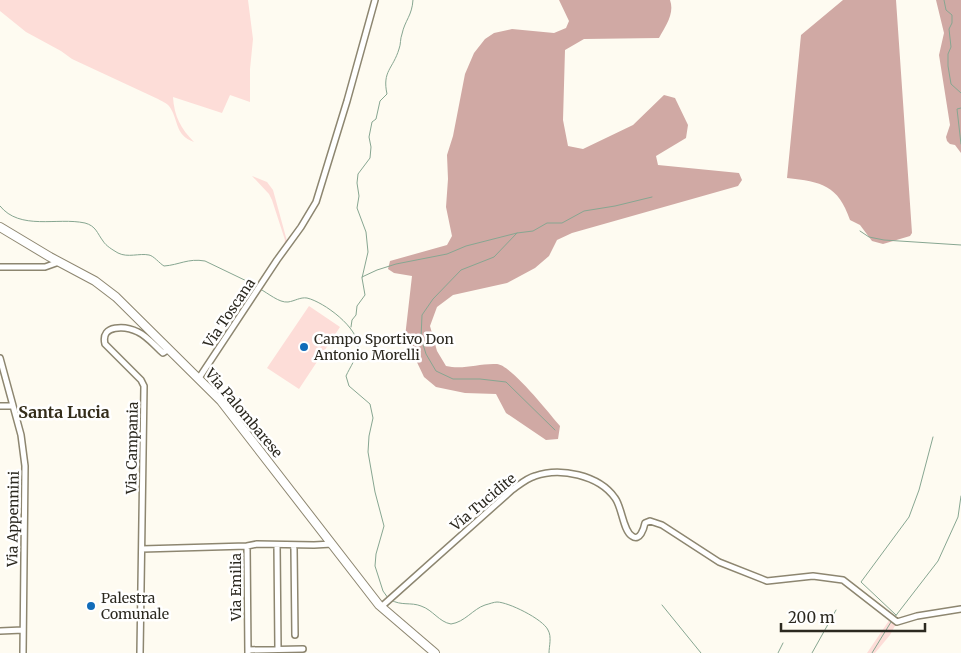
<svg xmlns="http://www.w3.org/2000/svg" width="961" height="653" font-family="Merriweather,serif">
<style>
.green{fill:#fdddd8}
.forest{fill:#d0a9a4}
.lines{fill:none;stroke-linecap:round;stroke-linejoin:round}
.stream{stroke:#87a691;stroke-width:1}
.minor-casing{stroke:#8d8670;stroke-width:8}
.secondary-casing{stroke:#8d8670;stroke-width:10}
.minor{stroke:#fff;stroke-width:5}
.secondary{stroke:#fff;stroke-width:8}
.poi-dot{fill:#116cb9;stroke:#fff;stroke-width:2}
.labels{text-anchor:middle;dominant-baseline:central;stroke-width:5;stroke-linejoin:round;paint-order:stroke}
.street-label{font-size:14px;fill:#2c2920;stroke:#fff}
.poi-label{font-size:14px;fill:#2c2920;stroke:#fff;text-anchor:start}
.quarter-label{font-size:16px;font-weight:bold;fill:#342d1a;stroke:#fff}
</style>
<rect width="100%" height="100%" fill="#fefbf1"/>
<path class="green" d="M0,0H248L253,39L250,69V102L230,95L222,113L173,97C174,116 181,129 194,142C174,135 179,119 169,106C167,103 161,101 158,99L72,59L61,51L26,32L0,11Z
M252,176L267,182L273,190L287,241L284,246L285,240L272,200L269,194Z
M309,306L340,327L299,389L267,368Z
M890,619L896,624L890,635L875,653H867Z"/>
<path class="forest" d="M559,0H670C675,14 665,27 659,38L584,39L565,50L563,120L568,146L583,149L633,125L664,95L675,98L688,125L686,138L656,156L658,165L739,173L742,180L738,186L572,233L557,240L549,256L535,268L507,283L453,295L437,307L430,326L437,351L446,366C464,370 479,363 497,364C511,365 549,413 560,426L558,439L546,440L506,413L496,394L465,393L436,387L424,377L405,337L412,276L394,273L388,269L390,261L447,245L452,236L446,207L448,179L447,155L453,136L465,74L474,53L485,39L494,33L512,29L554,33L566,28L569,21Z
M843,0H896L912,233L910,236L883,244L872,241L860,225L850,220C838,185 822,182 787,178L801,35Z
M936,0H961V153L955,145L950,144L947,141L946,137L950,125L939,55L944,33Z"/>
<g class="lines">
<path class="stream" d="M944,0L946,10L952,15V23L949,29L951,47L948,54V66L951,84L961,93
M961,108L957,109L961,144
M0,206C20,231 57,217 85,223C96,226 97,233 103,241C106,246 113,250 118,253C128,258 139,253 149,255C154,256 159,263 164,266C179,265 188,258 205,261L257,286
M860,231L869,237L884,240L961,245
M517,233L494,257L461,270L433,299L422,315L421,338L426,354L436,371L453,379H480L506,382L555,430
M362,277L377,270L396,264L447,254L466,246L517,233L533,231L547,223H562L584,211L615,206L652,197
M260,289C268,293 279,303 288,302C295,301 300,297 307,298C324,302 359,328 358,347C357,358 350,367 346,376L349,386L370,404L373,418L369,436L368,452L375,492L384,526L376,554L375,566L383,591L388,598
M351,327L352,320L356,315L357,306L365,295L362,278L368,252L366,232L357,208L359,196L357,183L358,174L370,158L371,147L369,137L372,122L376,119L380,101L387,94C382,71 393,69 399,49C401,44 400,39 402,34C405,20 412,16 413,0
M391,600C401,606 411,602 421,606C433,610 439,622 451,624C465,622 473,609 485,605C489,604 494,602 497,602C508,602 543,619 548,630C552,637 549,646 549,653
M662,605L701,653
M896,615L861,582L909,517L919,490L933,437
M894,618L938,561L958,517L961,496
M778,653L783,643
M812,653L836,610
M872,653L891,622"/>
<defs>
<path id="minor" d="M0,267H45L59,262
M0,358L21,435L25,466L23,653
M199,378L277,260L301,227L316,202L347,101L375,0
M0,406H13
M277,545L278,649
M293,545L294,549L295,635
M142,549L247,546
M381,607L512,490C519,485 527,478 535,476C560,467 599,475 615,498C622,507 623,531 632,536C640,542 644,528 645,523L650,521L662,525L719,562L767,581L813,576L843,580L897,622L917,616L961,609
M0,631L23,630
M248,650L303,649
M140,653L144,386L141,380L105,344C100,324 126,326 138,332C147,336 155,346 163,353L169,349
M248,653L247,546L257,544L314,545L332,544"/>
<path id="secondary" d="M0,227L50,257L95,281L116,297L221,401L379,605L435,653"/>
</defs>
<use href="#minor" class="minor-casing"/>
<use href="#secondary" class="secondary-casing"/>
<use href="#minor" class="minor"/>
<use href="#secondary" class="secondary"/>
</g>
<g class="poi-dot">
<circle cx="304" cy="347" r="5"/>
<circle cx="91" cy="606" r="5"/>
</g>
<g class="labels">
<g class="street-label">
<text transform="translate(229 313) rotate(-56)">Via Toscana</text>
<text transform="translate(244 413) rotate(50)">Via Palombarese</text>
<text transform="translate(132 448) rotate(-89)">Via Campania</text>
<text transform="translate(483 502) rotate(-40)">Via Tucidite</text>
<text transform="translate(13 519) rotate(-89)">Via Appennini</text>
<text transform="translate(236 587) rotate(-90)">Via Emilia</text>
</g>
<g class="poi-label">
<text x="314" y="339">Campo Sportivo Don<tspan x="314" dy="16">Antonio Morelli</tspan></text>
<text x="101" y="598">Palestra<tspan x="101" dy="16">Comunale</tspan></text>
</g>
<g class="quarter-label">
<text x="64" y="412">Santa Lucia</text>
</g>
</g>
<path d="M781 623v8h144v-8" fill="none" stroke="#2c2920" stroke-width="2.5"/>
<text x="788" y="623" font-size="15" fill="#2c2920" stroke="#ffffff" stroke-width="4" paint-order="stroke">200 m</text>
</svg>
